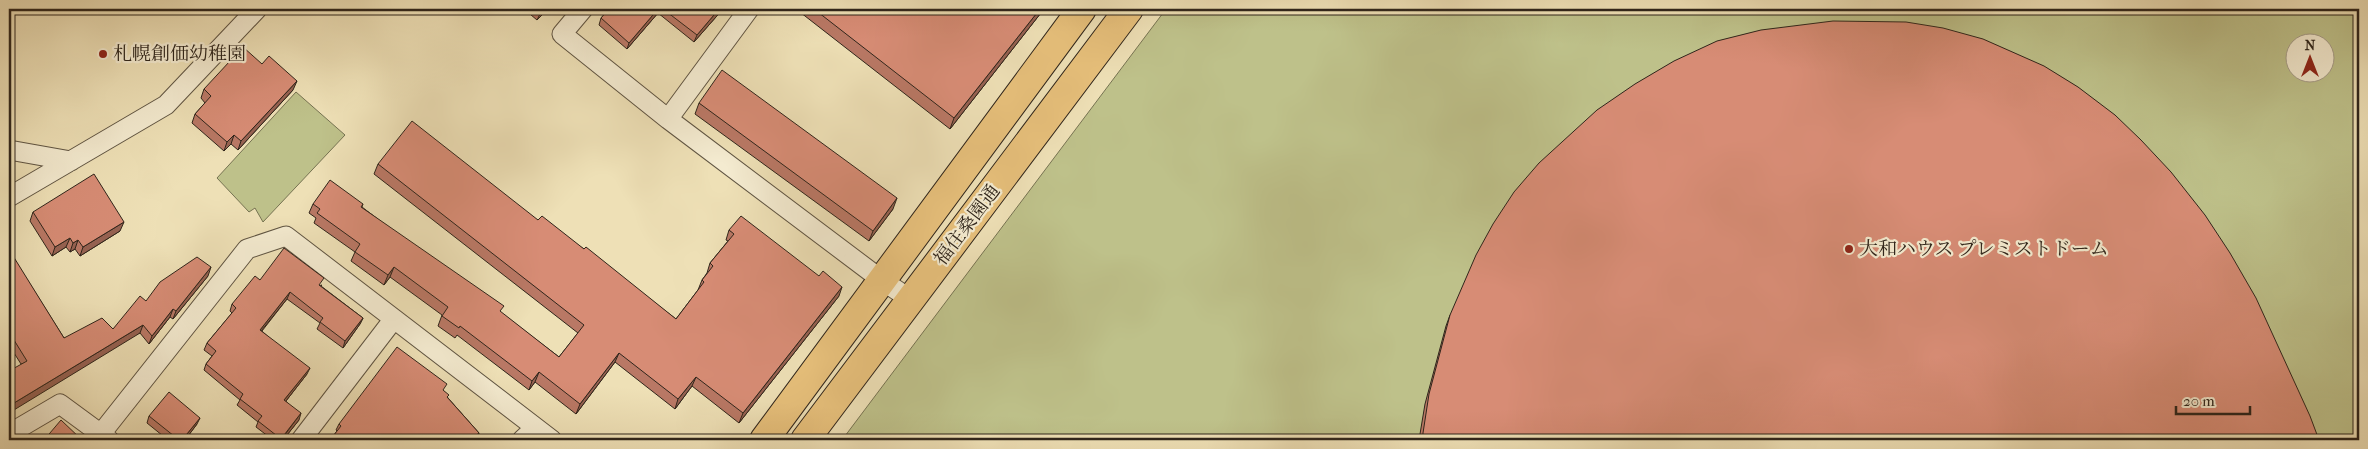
<svg xmlns="http://www.w3.org/2000/svg" width="2368" height="449" font-family="'IM FELL French Canon','Noto Serif JP',serif">
<style>
.green{fill:#bec18a;stroke:#767352;fill-rule:evenodd}
.lines{fill:none;stroke-linecap:round;stroke-linejoin:round}
.street-casing{stroke:#5f5442;stroke-width:21}
.primary-casing{stroke:#2f251b;stroke-width:30}
.street{stroke:#f4ebd0;stroke-width:19}
.primary{stroke:#e7c07b;stroke-width:28}
.wall{fill:#b97865;stroke:#2f251b}
.shaded-wall{fill:#966252;stroke:#2f251b}
.building{fill:#d78c75;stroke:#2f251b}
.poi-dot{fill:#8f2418;stroke:#f4ebd0;stroke-width:2}
.labels{text-anchor:middle;dominant-baseline:central;stroke-width:4.5;stroke-linejoin:round;paint-order:stroke}
.poi-label{font-size:19px;fill:#2f251b;stroke:#f4ebd0;text-anchor:start}
.street-label{font-size:19px;fill:#2f251b;stroke:#f4ebd0}
</style>
<rect width="100%" height="100%" fill="#eee0b6"/>
<filter id="stains"><feTurbulence type="fractalNoise" baseFrequency=".004" numOctaves="4"/><feColorMatrix values="0 0 0 0 .2 0 0 0 0 .09 0 0 0 0 .02 0 0 0 .5 -.17"/></filter>
<radialGradient id="worn" r=".72"><stop offset=".6" stop-color="#630" stop-opacity="0"/><stop offset="1" stop-color="#630" stop-opacity=".3"/></radialGradient>
<path class="green" d="M1166,9H2359V440H842ZM2296,42H2326V72H2296Z
M296,92L345,135L263,222L255,208L249,212L217,178Z"/>
<g class="lines">
<defs>
<path id="street" d="M583,9L562,34L668,119L883,281L910,299
M668,119L749,9
M9,150L71,161
M9,197L166,105L257,9
M9,434L60,404L109,440
M96,440L247,249L286,236L552,440
M301,440L393,320
M522,440L535,428"/>
<path id="primary" d="M764,440L1082,9
M805,440L1129,9"/>
</defs>
<use href="#street" class="street-casing"/>
<use href="#primary" class="primary-casing"/>
<use href="#street" class="street"/>
<use href="#primary" class="primary"/>
</g>
<path class="wall" d="M524,9H548L537,20Z
M609,9H723L694,42L658,13L627,49L599,25L601,18Z
M796,9H1044L950,129Z
M262,64L293,90L238,150L231,144L224,151L192,123L195,114L205,103L201,98L204,89Z
M699,103L893,209L869,241L695,114Z
M378,164L538,220L584,249L676,319L698,290L702,280L707,273L710,263L728,241L726,240L729,230L839,296L739,423L692,386L675,409L615,362L576,414L535,382L529,390L457,335L455,338L438,326L442,315L390,277L384,285L351,261L355,252L314,223L316,218L309,213L313,204H363L362,207L559,357L578,333L374,174Z
M33,212L120,231L80,256L75,249L70,252L66,247L52,256L30,221Z
M9,251L64,338L113,329L146,301L208,276L173,319L170,317L149,344L140,333L21,364L9,345Z
M322,285L321,286L363,318L360,324L343,348L317,329L320,323L287,299L262,331L307,374L286,401L299,420L283,440H273L256,427L258,422L237,405L240,400L204,370L206,364L212,356L204,350L207,343L232,313L230,311L232,304Z
M1450,315L2319,440H1419L1425,404L1446,326Z
M444,391L448,398L479,433L477,439L476,440H330L337,431L336,430L339,424Z
M149,416L197,424L185,440H168L147,423Z"/>
<path class="shaded-wall" d="M544,9H548L537,20L540,14Z
M658,9H659L658,13L627,49L629,43Z
M719,9H723L694,42L697,35Z
M1040,9H1044L950,129L954,118Z
M297,81L293,90L238,150L241,141Z
M234,135L231,144L224,151L227,142Z
M897,198L893,209L869,241L873,231Z
M124,222L120,231L80,256L83,247Z
M70,238L66,247L52,256L55,247Z
M78,240L75,249L70,252L73,243Z
M211,267L208,276L173,319L176,311Z
M394,267L390,277L384,285L388,275Z
M842,287L839,296L739,423L743,413Z
M290,292L287,299L257,336L260,330Z
M173,309L170,317L149,344L152,336Z
M363,318L360,324L343,348L345,341Z
M143,325L140,333L9,413V406Z
M619,353L615,362L576,414L580,404Z
M310,368L307,374L282,406L284,400Z
M539,372L535,382L529,390L532,381Z
M696,377L692,386L675,409L678,399Z
M301,413L299,420L283,440H281Z
M200,418L197,424L185,440H182Z
M479,433L477,439L476,440H470Z"/>
<path class="building" d="M534,9H544L540,14Z
M609,9H658L629,43L601,18Z
M663,9H719L697,35Z
M814,9H1040L954,118Z
M1833,21L1906,22L1943,28L1983,39L2044,66L2078,87L2115,115L2141,140L2171,172L2205,215L2230,253L2256,298L2310,416L2319,440H1423V433L1429,394L1450,315L1476,255L1493,224L1514,192L1539,163L1597,110L1635,84L1674,61L1717,41L1761,30Z
M243,47L262,64L269,56L297,81L241,141L234,135L227,142L195,114L211,96L204,89Z
M722,70L897,198L873,231L699,103Z
M412,121L538,220L542,216L584,249L586,247L676,319L704,282L702,280L713,266L710,263L734,234L729,230L741,216L819,276L823,271L842,287L743,413L696,377L678,399L619,353L580,404L539,372L532,381L460,326L459,328L442,316L448,307L394,267L388,275L355,252L360,244L317,213L320,209L313,204L330,180L363,204L361,207L504,306L500,311L559,357L584,325L378,164Z
M94,174L124,222L83,247L78,240L73,243L70,238L55,247L33,212Z
M284,248L324,278L319,285L363,318L345,341L320,322L323,318L290,292L260,330L310,368L284,400L301,413L281,439L258,421L262,416L240,399L243,394L206,364L216,351L207,343L236,308L232,304L255,276L260,280Z
M9,251H10L64,338L102,318L113,329L140,296L146,301L160,282L197,257L211,267L176,311L173,309L152,336L143,325L9,406V371L27,361L9,332Z
M397,347L447,384L443,390L449,395L447,397L479,433L470,440H330L341,426L339,424Z
M169,392L200,418L182,440H179L149,416Z
M61,420L82,440H44Z"/>
<g class="poi-dot">
<circle cx="103" cy="54" r="5"/>
<circle cx="1849" cy="249" r="5"/>
</g>
<g class="labels">
<g class="poi-label">
<text x="113" y="54">札幌創価幼稚園</text>
<text x="1859" y="249">大和ハウス プレミストドーム</text>
</g>
<g class="street-label">
<text transform="translate(967 225) rotate(-53)">福住桑園通</text>
</g>
</g>
<rect width="2368" height="449" fill="none" stroke="#eee0b6" stroke-width="30"/>
<rect x="10" y="10" width="2348" height="429" fill="none" stroke="#2f251b" stroke-width="2.5"/>
<rect x="15" y="15" width="2338" height="419" fill="none" stroke="#2f251b"/>
<g transform="translate(2310 58)"><circle r="24" fill="#f4ebd0" stroke="#a59c88"/>
<path d="M0-4L9 19L0 12L-9 19Z" fill="#8f2418"/>
<text y="-8" font-size="14" font-weight="bold" text-anchor="middle" fill="#2f251b">N</text>
</g>
<path d="M2176 406v8h74v-8" fill="none" stroke="#2f251b" stroke-width="2.5"/>
<text x="2183" y="406" font-size="15" fill="#2f251b" stroke="#f4ebd0" stroke-width="4" paint-order="stroke">20 m</text>
<rect width="100%" height="100%" filter="url(#stains)"/>
<rect width="100%" height="100%" fill="url(#worn)"/>
</svg>
